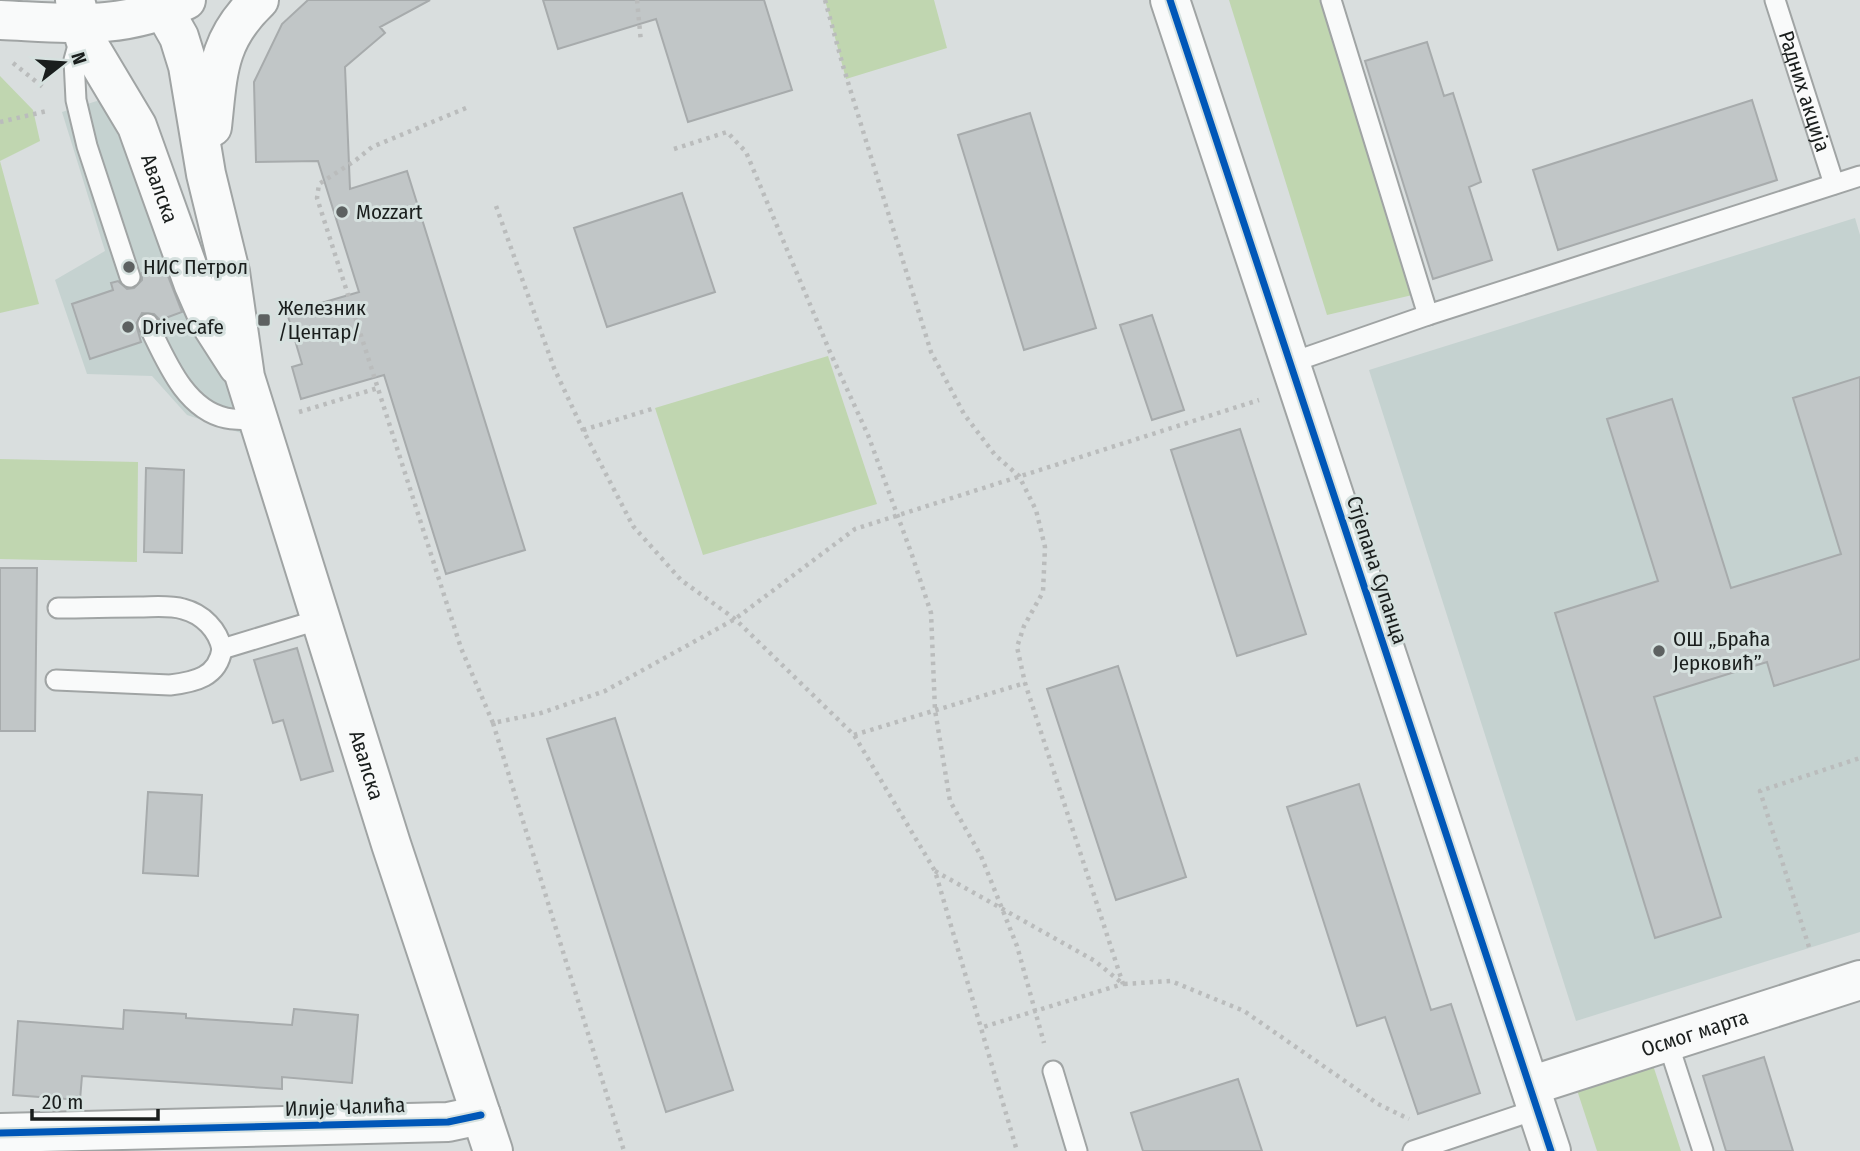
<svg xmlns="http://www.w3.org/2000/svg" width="1860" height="1151" font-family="'Fira Sans Condensed',sans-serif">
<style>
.built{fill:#c5d2d0}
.green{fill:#c0d6b0}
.building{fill:#c1c6c7;stroke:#a7abac;stroke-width:2}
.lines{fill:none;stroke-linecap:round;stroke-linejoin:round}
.service-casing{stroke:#a0a4a4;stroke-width:23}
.minor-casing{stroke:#a0a4a4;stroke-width:42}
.secondary-casing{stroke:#a0a4a4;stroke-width:42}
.path{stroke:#babcbc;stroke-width:4.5;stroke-dasharray:3.5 5;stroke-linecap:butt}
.service{stroke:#f9fafa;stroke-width:19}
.minor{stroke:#f9fafa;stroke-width:38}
.secondary{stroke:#f9fafa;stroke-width:38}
.cycleway-casing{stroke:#d6e1df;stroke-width:11}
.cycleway{stroke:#0057b8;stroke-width:7}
.poi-dot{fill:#5d6161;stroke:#d6e1df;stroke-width:2.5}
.labels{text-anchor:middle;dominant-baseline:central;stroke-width:6;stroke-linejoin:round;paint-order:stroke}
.street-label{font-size:21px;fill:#1a1e1d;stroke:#d6e1df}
.poi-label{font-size:21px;fill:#1a1e1d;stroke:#d6e1df;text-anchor:start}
</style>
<rect width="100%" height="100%" fill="#d9dede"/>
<path class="built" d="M100,100L154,206L227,371L244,434L187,415L152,376L87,374L55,280L105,251L62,112Z
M1855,218L1860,235V932L1576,1021L1369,370Z"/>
<path class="green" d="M825,0H934L947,48L846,79Z
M1229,0H1331L1421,293L1327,315Z
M0,76L33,110L40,141L0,161L39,304L0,313Z
M828,356L877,504L703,555L655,408Z
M0,459L138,462L137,562L0,559Z
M1652,1062L1681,1151H1597L1576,1087Z"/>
<path class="building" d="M308,0H430L380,27L385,33L345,67L350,189L407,171L525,550L446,574L384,375L301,399L292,367L302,364L287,313L359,292L318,161L256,162L254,82L282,24Z
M543,0H764L792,90L688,122L656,19L558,49Z
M1427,42L1444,96L1453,93L1481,182L1469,187L1492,260L1433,279L1365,61Z
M1752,100L1777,180L1558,250L1533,170Z
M1030,113L1096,328L1024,350L958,135Z
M682,193L715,292L607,327L574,228Z
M164,266L182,312L160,320L154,314L142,313L136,324L141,342L90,359L72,304L113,290L111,283L118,281L127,289L134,288L142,280V273Z
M1152,315L1184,410L1152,420L1120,325Z
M1860,377V659L1774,686L1767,662L1654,697L1721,917L1655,938L1555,613L1658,581L1607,419L1672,399L1731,588L1841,554L1793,398Z
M1240,429L1306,634L1237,656L1171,450Z
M146,468L184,470L182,553L144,552Z
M0,568H37L35,731H0Z
M297,648L333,771L301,780L283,720L273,723L254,660Z
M1118,666L1186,877L1116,900L1047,689Z
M615,718L733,1090L666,1112L547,739Z
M1359,784L1431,1010L1451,1004L1480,1093L1418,1114L1385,1017L1357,1026L1287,807Z
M148,792L202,795L198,876L143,873Z
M294,1009L358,1015L352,1083L282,1077V1089L82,1076L80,1100L13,1095L18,1021L123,1029L124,1010L186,1014V1018L292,1025Z
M1764,1057L1793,1151H1726L1703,1076Z
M1238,1079L1262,1151H1143L1131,1113Z"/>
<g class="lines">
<defs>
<g id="service">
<path d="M1331,0L1428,315"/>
<path id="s1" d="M1775,0L1834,184"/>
<path d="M85,39L77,49L74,60L76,100L87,146L130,277"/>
<path d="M148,324C165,358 184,409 226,418C236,420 248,420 259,420"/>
<path d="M1290,363L1428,315L1860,176"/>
<path d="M58,608C85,608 112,607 139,607C153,607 169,605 183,609C203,614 218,630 222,649L321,619"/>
<path d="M56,680L170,685C195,682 218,677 222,649"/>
<path d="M1668,1043L1703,1151"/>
<path d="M1053,1071L1077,1151"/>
<path d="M1413,1151L1538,1109"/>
</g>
<g id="minor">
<path d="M1170,0L1551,1151"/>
<path id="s2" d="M1530,1086L1860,980"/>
<path d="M0,1133L448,1122L481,1115"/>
</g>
<g id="secondary">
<path id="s3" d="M75,0L85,39L137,126L194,285L211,324L238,366"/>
<path id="s4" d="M158,0L179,37L188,66L206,174L230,272L245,377L391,844L493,1151"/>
<path d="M0,20C69,23 122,31 186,0"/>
<path d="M212,127C218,72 217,40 259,0"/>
</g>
</defs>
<use href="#service" class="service-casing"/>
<use href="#minor" class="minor-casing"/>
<use href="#secondary" class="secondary-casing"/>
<path class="path" d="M637,0L641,42
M825,0L843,66L931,352L964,414L995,455L1019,476L1036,510L1045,547L1043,592L1024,626L1017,647L1025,683L1123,984L980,1028
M13,63L44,88
M466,108L372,147L356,160L319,184L317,198L461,648L493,723L541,713L605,691L735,619L855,529L1259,400
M0,122L47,111
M674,149L727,132L746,152L830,352L868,435L912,555L931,613L935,710L950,801L981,856L1017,946L1044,1043
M496,206L554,368L583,430L633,526L681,580L735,619L854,735L935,871L1017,1151
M299,412L378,388
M583,430L655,408
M493,723L624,1151
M854,735L1025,683
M935,871L1095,961L1123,984L1171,981L1244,1011L1378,1104L1409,1119
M1809,947L1760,791L1860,758"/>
<use href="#service" class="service"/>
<use href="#minor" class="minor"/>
<use href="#secondary" class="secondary"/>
<defs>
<path id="cycleway" d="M1170,0L1551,1151
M0,1133L448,1122L481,1115"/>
</defs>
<use href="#cycleway" class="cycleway-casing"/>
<use href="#cycleway" class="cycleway"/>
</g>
<g class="poi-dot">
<circle cx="342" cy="212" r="7"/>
<circle cx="129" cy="267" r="7"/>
<rect x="257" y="313" width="14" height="14" rx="3.5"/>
<circle cx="128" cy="327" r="7"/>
<circle cx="1659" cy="651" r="7"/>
</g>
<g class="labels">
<g class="street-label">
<text stroke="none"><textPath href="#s1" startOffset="96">Радних акција</textPath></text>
<text stroke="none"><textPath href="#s3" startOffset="208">Авалска</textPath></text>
<text transform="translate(1377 570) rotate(72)">Стјепана Супанца</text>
<text stroke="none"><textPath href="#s4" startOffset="796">Авалска</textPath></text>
<text stroke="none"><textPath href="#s2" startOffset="173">Осмог марта</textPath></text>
<text transform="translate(345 1107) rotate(-2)">Илије Чалића</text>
</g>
<g class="poi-label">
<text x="356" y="212">Mozzart</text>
<text x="143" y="267">НИС Петрол</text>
<text x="278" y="308">Железник<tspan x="278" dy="24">/Центар/</tspan></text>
<text x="142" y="327">DriveCafe</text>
<text x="1673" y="639">ОШ „Браћа<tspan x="1673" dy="24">Јерковић”</tspan></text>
</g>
</g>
<g transform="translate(63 63) rotate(73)" stroke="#d6e1df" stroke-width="5" paint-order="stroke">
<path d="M0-5L12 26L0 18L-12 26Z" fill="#1a1e1d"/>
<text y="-10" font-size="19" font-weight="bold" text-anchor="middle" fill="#1a1e1d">N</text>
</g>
<path d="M32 1109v10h126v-10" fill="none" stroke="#1a1e1d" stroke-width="3.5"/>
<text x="42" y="1109" font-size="21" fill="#1a1e1d" stroke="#d6e1df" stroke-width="5" paint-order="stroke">20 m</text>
</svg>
